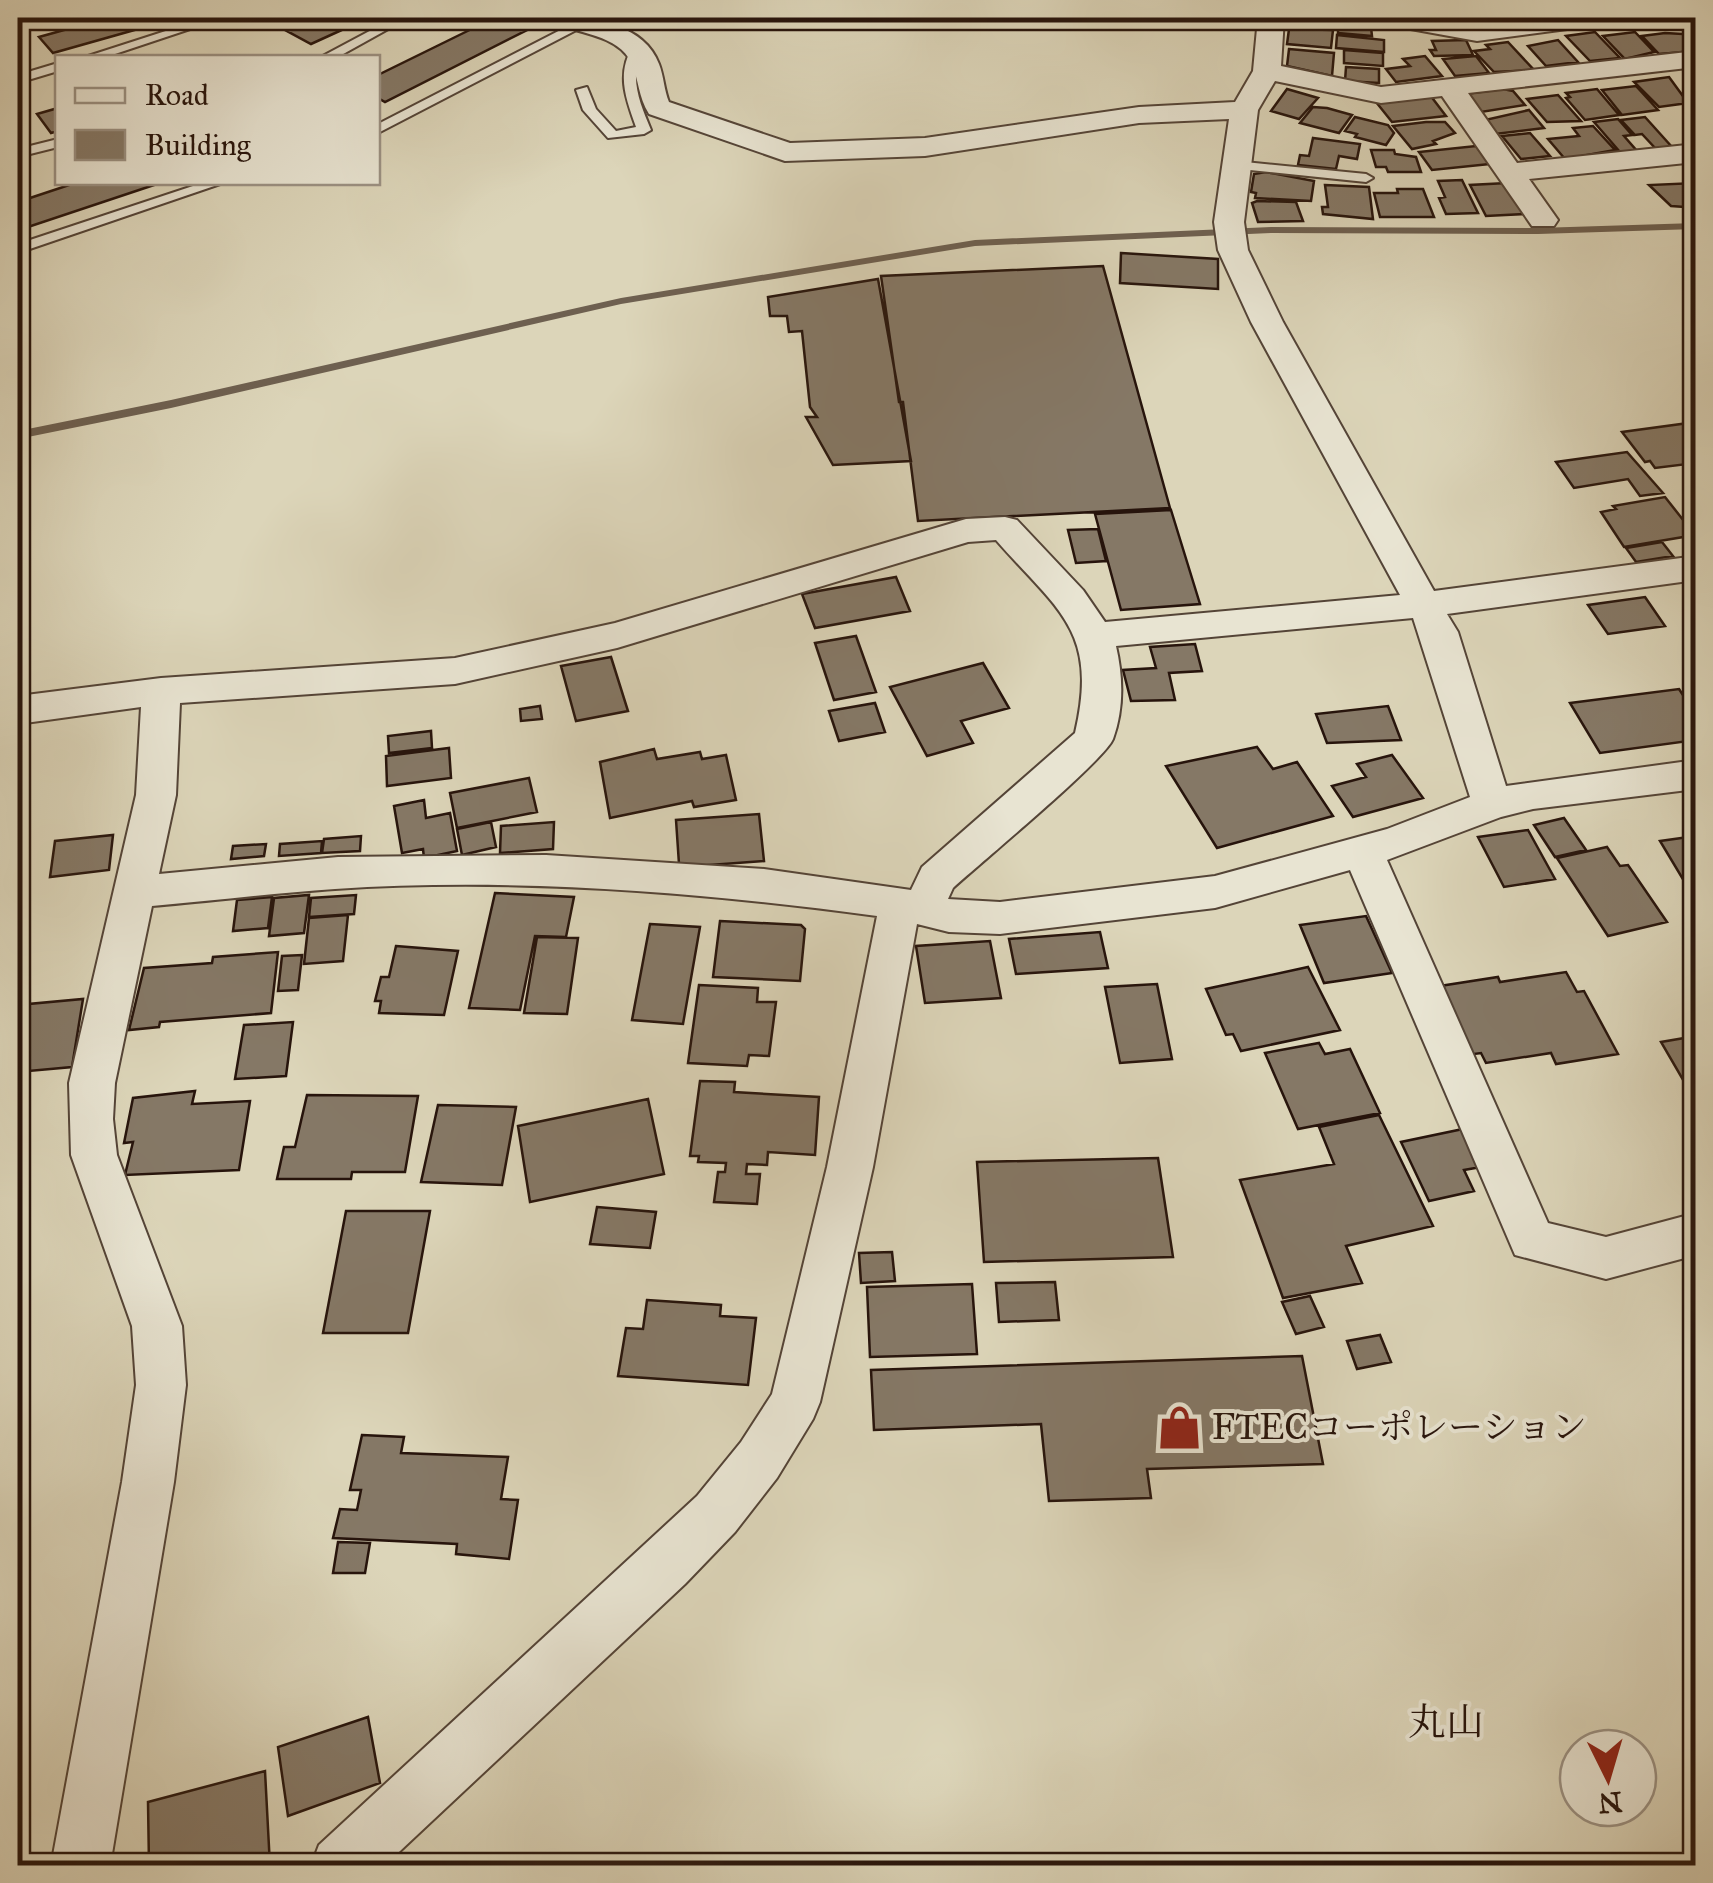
<svg xmlns="http://www.w3.org/2000/svg" width="1713" height="1883" font-family="'IM FELL Great Primer','Noto Serif JP',serif">
<style>
.lines{fill:none;stroke-linecap:round;stroke-linejoin:round}
.stream{fill:#6e6050;fill-rule:evenodd}
.building{fill:#857866;stroke:#27140c;stroke-width:2.5}
.lane-casing{stroke:#544437;stroke-width:4}
.street-casing{stroke:#544437;stroke-width:4}
.lane{fill:#e8e4d2;fill-rule:evenodd}
.street{fill:#e8e4d2;fill-rule:evenodd}
.labels{text-anchor:middle;dominant-baseline:central;stroke-width:8;stroke-linejoin:round;paint-order:stroke}
.near-poi-label{font-size:35px;fill:#27140c;stroke:#e8e4d2;text-anchor:start}
.near-neighbourhood-label{font-size:38px;fill:#27140c;stroke:#e8e4d2}
</style>
<rect width="100%" height="100%" fill="#dcd5b9"/>
<filter id="stains"><feTurbulence type="fractalNoise" baseFrequency=".002" numOctaves="4"/><feColorMatrix values="0 0 0 0 .2 0 0 0 0 .09 0 0 0 0 .02 0 0 0 .5 -.17"/></filter>
<radialGradient id="worn" r=".72"><stop offset=".6" stop-color="#630" stop-opacity="0"/><stop offset="1" stop-color="#630" stop-opacity=".3"/></radialGradient>
<g class="lines">
<path class="stream" d="M1696,223V229L1538,234L1271,233L975,246L621,304L171,408L18,439V431L171,400L621,298L975,240L1271,227L1538,228Z"/>
</g>
<path class="building" d="M107,18H177L53,53L39,37Z
M316,18H368L311,44L287,31Z
M494,18L525,31L385,102L378,98V75Z
M1288,18H1334V25L1287,21Z
M1347,18H1370L1372,36L1338,33V23L1347,24Z
M1289,29L1333,30L1331,48L1287,44Z
M1595,32L1620,58L1590,61L1566,36Z
M1635,32L1654,52L1625,59L1603,36Z
M1665,33L1683,34L1696,51L1659,54L1642,36Z
M1337,35L1384,40V52L1336,48Z
M1466,40L1473,55L1434,56L1430,50H1436L1432,41Z
M1558,40L1578,62L1546,66L1528,46Z
M1508,42L1534,70L1494,72L1474,51L1490,49L1486,45Z
M1289,49L1334,53L1332,76L1287,66Z
M1344,50L1383,53V66L1344,63Z
M1425,56L1442,76L1396,82L1386,69L1410,66L1403,59Z
M1476,56L1489,73L1455,76L1443,59Z
M1346,67L1379,69V83L1345,81Z
M1669,77L1688,103L1659,107L1634,82Z
M1636,86L1658,110L1622,115L1602,90Z
M1287,89L1318,98L1299,119L1271,111Z
M1503,89L1513,91L1525,105L1481,112L1465,94Z
M1597,89L1619,115L1585,120L1566,98L1570,97L1566,93Z
M1430,95L1446,116L1392,122L1376,102Z
M1558,95L1581,121L1547,122L1527,99Z
M1313,107L1327,108L1352,115L1339,133L1300,123Z
M58,108V131L51,133L37,114Z
M1529,110L1544,128L1495,134L1485,120Z
M1355,117L1388,125L1394,133L1386,145L1355,137L1357,134L1345,131Z
M1645,117L1672,147L1656,149L1642,134L1635,135L1621,120Z
M1618,119L1632,135L1624,136L1637,151L1620,152L1594,122Z
M1426,122H1445L1455,133L1433,141L1436,144L1412,149L1393,126Z
M1593,126L1615,150L1565,159L1548,139L1579,136L1573,128Z
M1530,133L1550,156L1521,159L1502,136Z
M1313,138L1360,144L1357,159L1339,156L1336,169L1298,165L1300,155L1309,156Z
M1476,146L1490,164L1432,170L1419,152Z
M1371,150H1394L1395,154L1416,157L1421,172H1388L1386,167H1376Z
M1266,172L1314,181L1311,201L1255,198L1256,193L1251,192L1254,174Z
M1462,180L1478,213L1446,214L1439,198L1445,197L1438,181Z
M78,182H163L22,229L18,223V202Z
M1507,183L1524,214L1486,216L1470,185Z
M1696,183V206L1685,207L1671,206L1649,185Z
M1325,185L1369,187L1373,219L1323,214L1322,207H1328Z
M1397,189H1423L1434,217H1380L1374,193H1398Z
M1257,201L1296,202L1303,221L1258,222L1252,203Z
M1121,253L1218,259V289L1120,283Z
M1103,266L1170,508L918,521L903,402H899L881,276Z
M878,279L911,461L833,465L806,417H817L810,407L802,331L789,332L787,316H770L768,297Z
M1696,422V463L1655,468L1650,461L1645,462L1622,432Z
M1627,452L1663,493L1640,496L1628,479L1574,488L1556,462Z
M1665,497L1695,535L1624,547L1601,512L1616,509L1613,506Z
M1171,510L1200,604L1121,610L1095,514Z
M1098,529L1106,561L1076,563L1068,530Z
M1662,542L1673,556L1636,562L1626,548Z
M896,577L910,611L815,628L802,594Z
M1645,597L1665,626L1608,634L1588,605Z
M856,636L876,692L834,700L815,643Z
M1195,644L1202,671L1169,673L1175,700L1131,701L1123,670L1156,668L1150,647Z
M611,657L628,711L576,721L561,666Z
M983,663L1009,708L961,721L973,743L927,756L890,687Z
M1679,689L1696,715V740L1600,753L1570,703Z
M875,703L885,732L839,741L829,711Z
M540,706L542,719L521,721L520,709Z
M1388,706L1401,740L1327,743L1316,714Z
M431,731L432,748L389,753L388,736Z
M1257,747L1273,769L1297,762L1333,816L1217,848L1166,766Z
M449,748L451,778L387,786L386,756Z
M654,749L657,759L700,752L702,759L726,755L736,800L694,807L692,801L610,818L600,762Z
M1392,755L1423,798L1353,817L1332,786L1366,777L1357,764Z
M529,778L537,812L457,828L450,793Z
M424,800L426,818L450,813L457,851L424,858L423,849L402,853L394,806Z
M759,814L764,861L696,866L679,864L676,820Z
M1564,818L1586,850L1555,857L1534,825Z
M491,822L496,847L462,855L457,829Z
M554,822L553,849L500,853L501,826Z
M1528,830L1555,879L1504,887L1478,837Z
M113,835L109,870L50,877L55,841Z
M361,836L360,851L322,853L324,839Z
M1696,836V901L1660,841Z
M322,841L321,853L279,856L280,844Z
M266,844L264,856L231,859L233,846Z
M1607,847L1620,866L1628,865L1667,922L1608,936L1557,858Z
M495,893L574,897L566,937L535,936L520,1010L469,1008Z
M309,895L304,933L269,936L274,898Z
M356,895L354,914L309,917L311,898Z
M272,897L268,928L233,931L237,900Z
M348,915L343,961L304,964L309,918Z
M1366,916L1392,973L1324,983L1300,925Z
M720,921L801,925L805,929L800,981L713,977Z
M650,924L700,927L683,1024L632,1020Z
M1100,932L1108,968L1016,974L1009,939Z
M537,937L578,938L567,1014L524,1013Z
M990,941L1001,998L925,1003L916,946Z
M396,946L458,951L444,1015L379,1013L381,1001H375L381,977H389Z
M278,952L271,1013L160,1022L159,1027L129,1030L144,968L212,963L213,957Z
M302,955L298,990L278,991L282,956Z
M1308,967L1340,1030L1241,1051L1233,1034L1226,1035L1206,989Z
M1566,972L1577,992L1584,991L1618,1054L1556,1064L1551,1053L1486,1063L1481,1053L1459,1056L1427,988L1498,977L1500,982Z
M1157,984L1172,1059L1120,1063L1105,987Z
M699,985L758,988L757,1002H776L769,1056L749,1055L747,1066L688,1063Z
M83,999L72,1067L18,1072V1005Z
M293,1022L286,1076L235,1079L244,1025Z
M1696,1036V1097H1693L1661,1042Z
M1319,1043L1325,1054L1350,1049L1380,1113L1298,1129L1265,1053Z
M700,1081L735,1082L734,1092L819,1097L815,1155L768,1152L767,1165L747,1164L746,1174H760L757,1204L714,1202L718,1172H725L726,1163L698,1162L699,1156H690Z
M195,1091L192,1104L250,1101L239,1170L125,1175L133,1142L124,1143L133,1098Z
M307,1095L418,1096L405,1172H352L351,1179H277L284,1147H295Z
M648,1099L664,1174L530,1202L518,1126Z
M438,1105L516,1107L502,1185L421,1182Z
M1379,1115L1433,1226L1346,1246L1362,1283L1283,1298L1240,1180L1334,1164L1319,1127Z
M1463,1129L1481,1167L1464,1170L1474,1191L1429,1201L1401,1142Z
M1158,1158L1173,1257L984,1262L977,1162Z
M597,1207L656,1212L650,1248L590,1244Z
M346,1211H430L408,1333H323Z
M892,1252L895,1281L861,1283L859,1253Z
M1055,1282L1059,1320L999,1322L996,1283Z
M972,1284L977,1354L870,1357L867,1287Z
M1310,1296L1324,1327L1296,1334L1282,1302Z
M647,1300L721,1305L720,1316L756,1318L748,1385L618,1376L626,1328L643,1329Z
M1380,1335L1391,1362L1357,1369L1347,1341Z
M1302,1356L1323,1464L1147,1469L1151,1498L1049,1501L1041,1424L874,1430L871,1370Z
M362,1435L404,1437L401,1453L508,1457L501,1499L518,1500L509,1559L456,1554L457,1544L333,1538L340,1509L357,1510L361,1490H350Z
M338,1542L370,1543L365,1573H333Z
M368,1717L380,1783L288,1816L278,1747Z
M265,1771L270,1866H149L148,1802Z"/>
<g class="lines">
<defs>
<path id="lane" d="M206,18H223L103,58H82Z
M394,18H408L336,58H319Z
M576,22L586,25L378,133V124Z
M637,45L643,49C628,77 640,103 651,130L644,134L608,138L583,110L576,90L587,87L596,109L616,131L636,127C626,99 616,74 633,46Z
M58,63V71L18,83V75Z
M58,139V147L18,157V149Z
M1235,161L1366,174L1373,178L1366,182L1230,168V162Z
M205,182H226L18,253V244Z"/>
<path id="street" d="M550,18C588,16 643,22 659,64C664,77 664,90 669,102L790,143L925,138L1139,107L1235,102L1253,71L1258,18H1284L1281,66L1381,87L1696,51V67L1468,93L1517,163L1696,144V162L1529,179L1558,220L1554,226H1532L1442,96L1381,103L1275,81L1258,110L1244,222L1248,250L1283,322L1434,591L1696,556V580L1447,614L1458,632L1506,786L1696,760V789L1533,809L1501,817L1387,860L1548,1223L1606,1237L1696,1213V1255L1606,1279L1515,1255L1350,870L1215,908L1000,934L949,932L917,924L873,1167L820,1402L813,1419L777,1478L735,1532L685,1584L384,1866H311L319,1845L697,1496L741,1442L772,1394L827,1167L877,916C699,892 514,877 335,889C274,893 213,901 152,906L115,1083L113,1119L117,1155L182,1326L186,1385L174,1482L110,1866H51L122,1482L136,1385L132,1326L71,1155L69,1083L136,795L141,707L18,724V696L161,678L455,658L615,623L966,519L1005,517L1017,520L1083,590L1105,622L1400,595L1251,322L1218,250L1214,222L1229,119L1139,123L925,156L785,161L649,114C638,97 639,79 631,62C619,36 577,32 554,24ZM996,540C1058,611 1099,630 1075,733L922,867L911,890L764,869L546,855L338,857L159,874L176,795L180,703L455,684L617,648L968,542ZM1413,618L1470,797L1387,829L1215,876L1000,902L948,899L953,888C979,864 1104,761 1113,739C1124,709 1123,676 1116,646Z
M1381,18H1435L1477,25L1534,18H1603L1590,26L1477,41L1394,26Z"/>
</defs>
<use href="#lane" class="lane-casing"/>
<use href="#street" class="street-casing"/>
<use href="#lane" class="lane"/>
<use href="#street" class="street"/>
</g>
<defs>
<symbol id="shop-bare" viewBox="-9 -9 18 18"><path d="M-5-2.5h2.3a2.7 3.5 0 0 1 5.4 0H5L5.5 6h-11ZM-1.5-2.5h3a1.5 2.3 0 0 0-3 0Z" fill="#8f2418" stroke="#e8e4d2" stroke-width="2.5" paint-order="stroke"/></symbol>
</defs>
<g fill-rule="evenodd">
<use href="#shop-bare" x="1148" y="1396" width="63" height="63"/>
</g>
<g class="labels">
<g class="near-poi-label">
<text x="1212" y="1427">FTECコーポレーション</text>
</g>
<g class="near-neighbourhood-label">
<text x="1446" y="1722">丸山</text>
</g>
</g>
<rect width="1713" height="1883" fill="none" stroke="#dcd5b9" stroke-width="60"/>
<rect x="20" y="20" width="1673" height="1843" fill="none" stroke="#27140c" stroke-width="5"/>
<rect x="30" y="30" width="1653" height="1823" fill="none" stroke="#27140c" stroke-width="2.5"/>
<rect x="55" y="55" width="325" height="130" fill="#e8e4d2" stroke="#9b9183" stroke-width="2.5"/>
<rect x="75" y="88" width="50" height="15" fill="#e8e4d2" stroke="#9b9183" stroke-width="2.5"/>
<text x="145" y="105" font-size="30" fill="#27140c">Road</text>
<rect x="75" y="130" width="50" height="30" fill="#857866" stroke="#9b9183" stroke-width="2.5"/>
<text x="145" y="155" font-size="30" fill="#27140c">Building</text>
<g transform="translate(1608 1778) rotate(175)"><circle r="48" fill="#e8e4d2" stroke="#9b9183" stroke-width="2.5"/>
<path d="M0-8L18 38L0 25L-18 38Z" fill="#8f2418"/>
<text y="-15" font-size="28" font-weight="bold" text-anchor="middle" fill="#27140c">N</text>
</g>
<rect width="100%" height="100%" filter="url(#stains)"/>
<rect width="100%" height="100%" fill="url(#worn)"/>
</svg>
